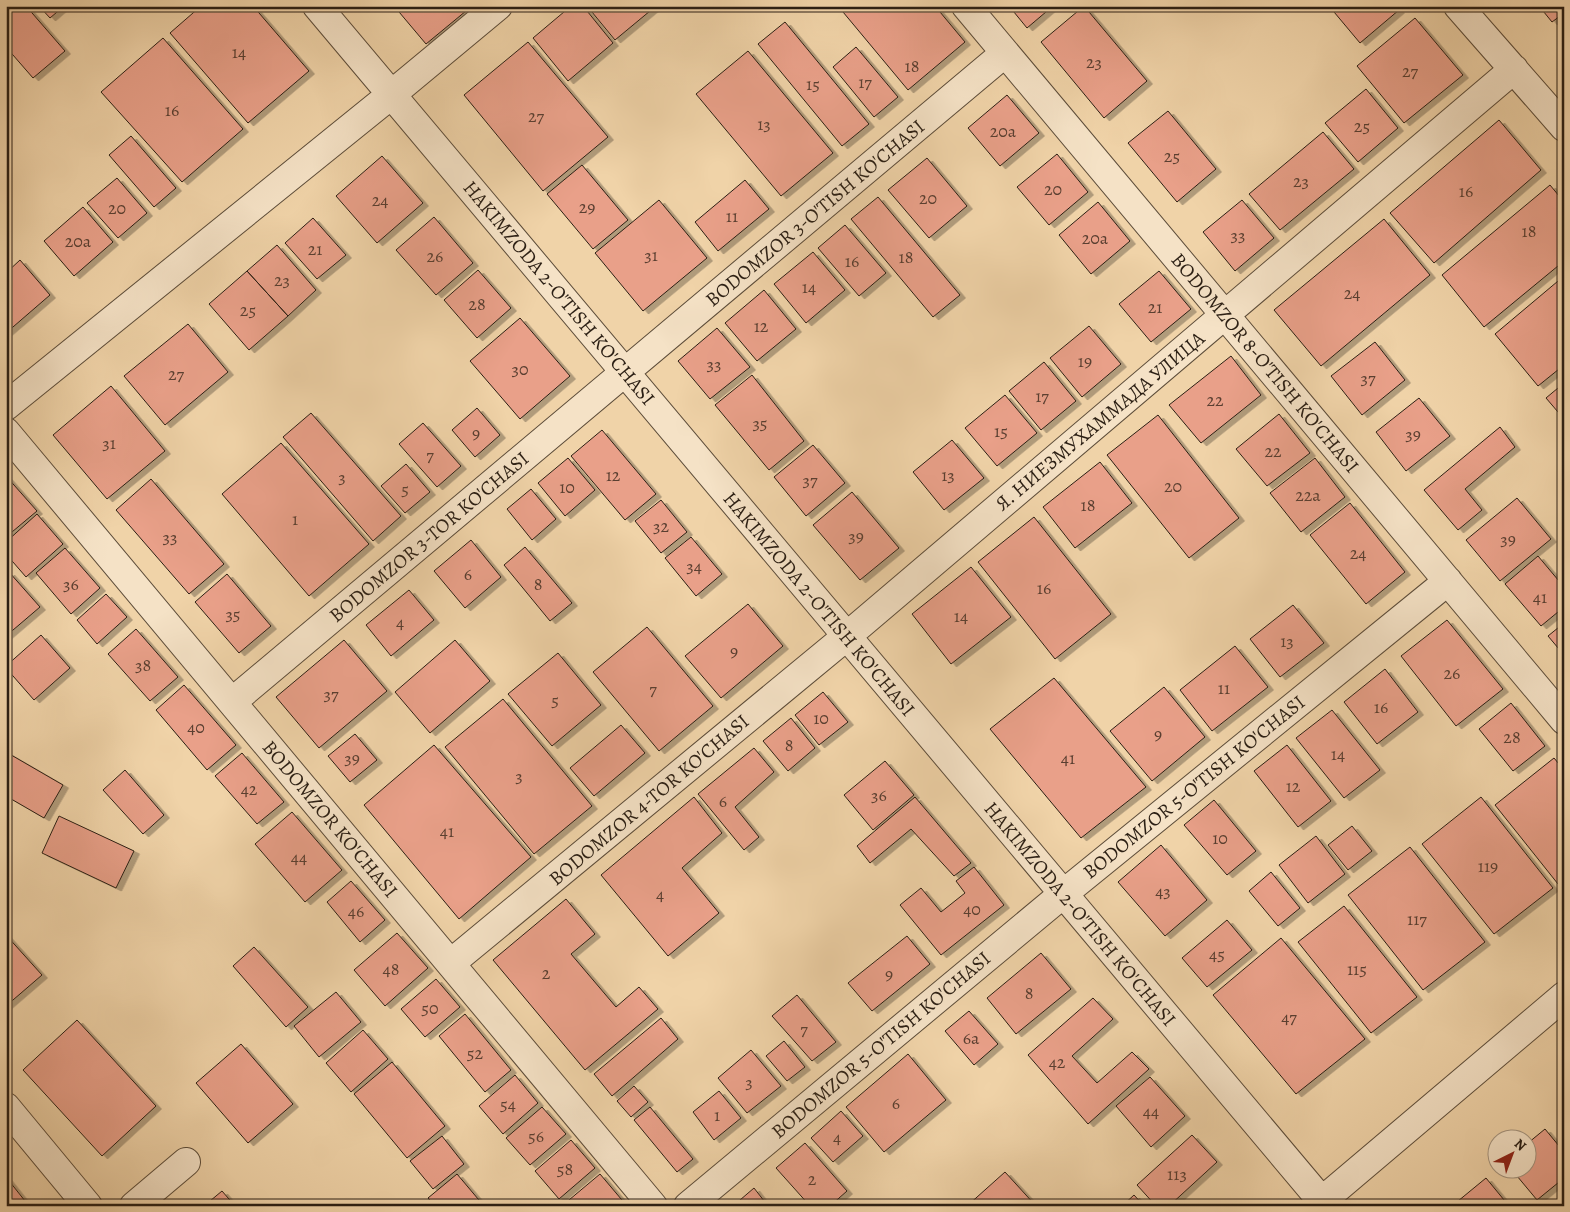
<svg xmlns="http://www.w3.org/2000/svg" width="1570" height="1212" font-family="Alegreya,serif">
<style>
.building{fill:#e9a089;stroke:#2b1f14;filter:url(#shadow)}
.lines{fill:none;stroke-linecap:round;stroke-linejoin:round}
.minor-casing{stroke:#5c4c39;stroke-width:30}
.minor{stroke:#f5e2c6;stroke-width:28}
.labels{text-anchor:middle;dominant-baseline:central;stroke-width:4;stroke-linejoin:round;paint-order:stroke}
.number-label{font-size:18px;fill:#5a3f31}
.street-label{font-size:20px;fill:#2b1f14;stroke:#f5e2c6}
</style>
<defs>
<filter id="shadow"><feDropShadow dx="5.5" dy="3" stdDeviation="0" flood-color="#0004"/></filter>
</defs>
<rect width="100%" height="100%" fill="#f0d3a8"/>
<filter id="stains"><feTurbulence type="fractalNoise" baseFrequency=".004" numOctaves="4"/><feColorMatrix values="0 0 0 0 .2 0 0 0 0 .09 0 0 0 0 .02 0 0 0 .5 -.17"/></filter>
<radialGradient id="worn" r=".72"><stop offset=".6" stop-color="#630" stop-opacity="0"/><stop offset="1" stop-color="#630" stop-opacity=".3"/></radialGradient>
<path class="building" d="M6,6H26L65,51L33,78L6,47Z
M39,6H64L50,18Z
M201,6H253L309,71L248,123L170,33Z
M394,6H472L426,44Z
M571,6H583L613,43L568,81L533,38Z
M587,6H656L615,40Z
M838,6H935L965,42L908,90Z
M1009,6H1053L1027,28Z
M1084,6L1147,81L1104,118L1041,42Z
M1329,6H1396L1399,10L1360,43Z
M1539,6H1564V13L1552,22Z
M1415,18L1463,75L1404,123L1357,66Z
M785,22L869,124L842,146L758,44Z
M163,38L243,129L182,182L101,92Z
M528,42L608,137L543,191L464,95Z
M856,47L898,97L874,117L833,67Z
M748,51L833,153L781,196L696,94Z
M1366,89L1398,128L1358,162L1325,123Z
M1007,95L1039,133L1000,166L968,128Z
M1168,111L1216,169L1177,202L1128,143Z
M1499,120L1541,170L1434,263L1390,213Z
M1323,132L1354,169L1280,230L1249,194Z
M131,136L176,188L154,207L109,155Z
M1057,154L1088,192L1049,225L1017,187Z
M382,156L423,203L377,243L336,196Z
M927,158L967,206L929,238L888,190Z
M582,165L628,220L593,249L547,194Z
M117,178L147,213L118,238L87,203Z
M745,180L769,209L718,251L695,222Z
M1550,185L1564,202V261L1484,327L1442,275Z
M878,197L960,295L933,317L851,219Z
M659,200L707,258L643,311L595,253Z
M1242,200L1274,238L1235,271L1203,232Z
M1098,202L1130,241L1091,274L1059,235Z
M83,207L113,242L74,276L44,241Z
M434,217L473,263L436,295L396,250Z
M313,218L346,255L317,279L285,243Z
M1384,219L1430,275L1321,366L1274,310Z
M845,225L886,273L859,296L818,248Z
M277,245L316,290L288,316L247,271Z
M813,252L845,290L806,323L774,284Z
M20,260L50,295L6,333V273Z
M478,270L511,308L477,338L444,300Z
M247,271L288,316L249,350L209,304Z
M1159,271L1191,309L1151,342L1119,304Z
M1564,276V365L1538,386L1495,334Z
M764,290L796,329L757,361L725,323Z
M520,318L570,376L520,419L470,361Z
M188,324L228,372L165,425L124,376Z
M1089,326L1121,364L1082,397L1050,358Z
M717,328L750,367L710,399L678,361Z
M1375,342L1405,380L1362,415L1331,376Z
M1231,356L1261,395L1201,443L1169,405Z
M1044,362L1076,401L1041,430L1009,391Z
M752,375L804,441L769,470L715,405Z
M1564,383V419L1546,398Z
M111,386L165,451L107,499L53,435Z
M1005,395L1037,433L997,466L965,428Z
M1419,398L1450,436L1406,471L1376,432Z
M477,408L500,435L475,457L452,430Z
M311,413L401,516L373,541L283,437Z
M1279,414L1310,453L1267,486L1236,449Z
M1158,415L1239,518L1189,558L1107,455Z
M423,423L461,466L437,487L399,444Z
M1500,427L1515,447L1465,489L1482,510L1458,530L1424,490Z
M602,430L656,494L625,520L571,456Z
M952,440L984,478L944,510L913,472Z
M281,443L369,544L309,596L222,494Z
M813,445L845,483L806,516L774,477Z
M568,458L595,490L565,516L538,483Z
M1315,458L1345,497L1301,532L1270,493Z
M1100,462L1132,503L1075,548L1043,507Z
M406,464L430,492L405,513L381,486Z
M6,476L37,511L6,537Z
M151,479L224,564L189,594L116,510Z
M531,489L556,519L532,540L507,509Z
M852,492L899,548L860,580L813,525Z
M1517,498L1551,539L1500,581L1466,540Z
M661,500L687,532L661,553L635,521Z
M1350,503L1405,572L1366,604L1310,535Z
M37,514L63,544L26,577L6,554V542Z
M1034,517L1111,614L1055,659L978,562Z
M691,537L722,574L696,596L665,558Z
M471,540L501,577L465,608L434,571Z
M525,547L572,603L550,621L504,565Z
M65,548L100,588L71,614L36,573Z
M1538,556L1564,587V607L1541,626L1505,584Z
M971,567L1011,617L951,664L912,614Z
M9,572L40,607L6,636V575Z
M227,574L271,626L239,653L195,602Z
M409,590L434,620L391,656L366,625Z
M106,594L127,617L97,644L77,620Z
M748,604L783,646L721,698L685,656Z
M1293,605L1324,643L1280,677L1250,639Z
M1447,620L1503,689L1456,726L1401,656Z
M1564,623V655L1548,636Z
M647,627L713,706L659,751L593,672Z
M136,629L178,677L150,701L108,654Z
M41,635L70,668L34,700L6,668V666Z
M344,640L387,691L319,748L276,697Z
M455,640L490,681L430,733L395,692Z
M1235,646L1268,687L1212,731L1180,690Z
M558,653L601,705L552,746L508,694Z
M1385,669L1418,712L1377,744L1344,702Z
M1054,678L1146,787L1081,838L990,729Z
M184,685L236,745L207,770L156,710Z
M1164,687L1205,737L1152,781L1110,731Z
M823,692L848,722L819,745L795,715Z
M503,699L592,806L534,854L445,747Z
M1511,703L1545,746L1513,771L1479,729Z
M1332,710L1380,770L1344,798L1296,738Z
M791,718L815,748L788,771L763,741Z
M621,725L645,753L594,796L570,768Z
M355,734L377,760L350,782L328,756Z
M434,745L531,857L459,919L364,805Z
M1287,745L1331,801L1298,827L1254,771Z
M754,748L774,772L735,807L759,837L744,850L698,794Z
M6,752L63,785L44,818L6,796Z
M242,753L284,802L257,824L215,776Z
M1554,758L1564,770V880L1558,884L1495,805Z
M885,761L914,795L873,830L844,795Z
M125,770L164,815L143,834L103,790Z
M694,797L722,833L682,868L719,913L668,956L601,875Z
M915,797L971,863L954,876L911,829L870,863L857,846Z
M1481,797L1553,888L1494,934L1422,844Z
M1214,800L1256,851L1227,875L1184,825Z
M292,812L342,870L305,902L255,844Z
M59,816L134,851L116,888L42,853Z
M1352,826L1372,851L1348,870L1328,845Z
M1316,836L1345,874L1308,903L1279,865Z
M1161,845L1207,900L1165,936L1118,882Z
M1410,847L1485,942L1423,990L1348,895Z
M974,867L1004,905L941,955L900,905L921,888L941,912L965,893L956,881Z
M1271,872L1300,908L1278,926L1249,891Z
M351,881L385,920L360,942L327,902Z
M566,899L595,934L571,954L616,1007L639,987L658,1009L585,1070L493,960Z
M1344,906L1417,997L1371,1033L1298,942Z
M1227,920L1252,950L1207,987L1182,958Z
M397,933L428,968L385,1006L354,970Z
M6,935L42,975L6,1006Z
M907,936L930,964L872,1011L848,983Z
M1281,938L1365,1039L1296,1094L1213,995Z
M254,947L308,1007L286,1027L233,966Z
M1041,953L1071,989L1016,1034L987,998Z
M436,979L460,1007L425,1037L401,1009Z
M336,992L361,1022L319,1057L294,1026Z
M797,995L836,1042L812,1061L772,1016Z
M1093,998L1113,1019L1072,1056L1097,1083L1132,1052L1149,1069L1088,1124L1028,1055Z
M969,1011L998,1044L974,1065L945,1031Z
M465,1014L511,1070L485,1092L439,1036Z
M661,1018L678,1039L612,1096L594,1074Z
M77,1020L156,1106L102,1156L23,1070Z
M363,1030L388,1059L351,1092L326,1063Z
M784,1041L805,1067L787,1081L766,1056Z
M241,1044L293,1104L248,1143L196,1083Z
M751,1050L781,1086L747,1113L718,1078Z
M908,1054L946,1100L884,1152L846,1107Z
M392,1062L445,1126L407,1158L354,1094Z
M515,1075L538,1103L503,1134L479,1106Z
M1150,1077L1185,1116L1151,1147L1116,1106Z
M634,1086L648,1102L631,1117L617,1101Z
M719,1091L741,1118L714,1140L693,1112Z
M542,1107L566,1134L530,1165L506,1138Z
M650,1107L693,1159L677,1172L634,1120Z
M841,1111L863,1136L833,1162L811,1138Z
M1545,1129L1564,1152V1178L1537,1200L1512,1170H1528V1143Z
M1192,1135L1217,1162L1169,1206H1156L1137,1185Z
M442,1136L464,1164L433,1189L410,1161Z
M571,1140L595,1168L559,1199L535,1171Z
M805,1143L847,1191L830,1206H810L776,1168Z
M1005,1172L1036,1206H967Z
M457,1174L484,1206H435L428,1198Z
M600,1174L627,1206H563V1205Z
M6,1177L29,1206H6Z
M1486,1178L1509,1206H1452Z
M754,1188L768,1206H733Z
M222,1191L235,1206H204Z
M1134,1195L1144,1206H1122Z"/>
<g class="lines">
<defs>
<path id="minor" d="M317,6L1326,1206
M966,6L1564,720
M1458,6L1564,127
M6,406L392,94L498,6
M6,432L653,1206
M232,702L1005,53
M451,963L847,636L1514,69
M6,1107L88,1206
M134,1206L186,1162
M688,1206L1063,894L1448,581
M1316,1206L1564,996"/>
</defs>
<use href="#minor" class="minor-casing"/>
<use href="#minor" class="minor"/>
</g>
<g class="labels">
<g class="number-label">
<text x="239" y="52">14</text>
<text x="1094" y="62">23</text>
<text x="912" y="66">18</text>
<text x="1410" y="71">27</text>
<text x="865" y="82">17</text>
<text x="813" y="84">15</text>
<text x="172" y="110">16</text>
<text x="536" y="116">27</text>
<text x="764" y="124">13</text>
<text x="1362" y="126">25</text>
<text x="1003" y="131">20a</text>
<text x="1172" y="156">25</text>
<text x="1301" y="181">23</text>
<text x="1053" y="189">20</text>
<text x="1466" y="191">16</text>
<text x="928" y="198">20</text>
<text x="380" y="200">24</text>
<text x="587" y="207">29</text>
<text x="117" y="208">20</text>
<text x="732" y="216">11</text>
<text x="1529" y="231">18</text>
<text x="1238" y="235">33</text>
<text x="1095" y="238">20a</text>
<text x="78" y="241">20a</text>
<text x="315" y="249">21</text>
<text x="651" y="255">31</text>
<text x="435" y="256">26</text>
<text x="906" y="257">18</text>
<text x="852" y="261">16</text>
<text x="282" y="280">23</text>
<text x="809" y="287">14</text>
<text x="1352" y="293">24</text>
<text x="477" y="304">28</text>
<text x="1155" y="307">21</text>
<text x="248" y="310">25</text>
<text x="761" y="326">12</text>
<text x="1085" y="361">19</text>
<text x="714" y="364">33</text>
<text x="520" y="369">30</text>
<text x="176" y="374">27</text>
<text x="1368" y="378">37</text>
<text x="1042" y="396">17</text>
<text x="1215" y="400">22</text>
<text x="760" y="423">35</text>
<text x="1001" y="431">15</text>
<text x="476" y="433">9</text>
<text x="1413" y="434">39</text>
<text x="109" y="443">31</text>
<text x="1273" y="451">22</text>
<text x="430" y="455">7</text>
<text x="613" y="475">12</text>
<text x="948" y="475">13</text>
<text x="342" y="477">3</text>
<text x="810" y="480">37</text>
<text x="1173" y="486">20</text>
<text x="567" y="487">10</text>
<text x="405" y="489">5</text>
<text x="1308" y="495">22a</text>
<text x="1088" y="505">18</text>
<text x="295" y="519">1</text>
<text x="661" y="526">32</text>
<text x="856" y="536">39</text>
<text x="170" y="537">33</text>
<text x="1508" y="539">39</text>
<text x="1358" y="553">24</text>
<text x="694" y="566">34</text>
<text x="468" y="574">6</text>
<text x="71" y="584">36</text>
<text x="538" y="584">8</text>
<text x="1044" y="588">16</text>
<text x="1540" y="597">41</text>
<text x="233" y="614">35</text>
<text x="961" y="616">14</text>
<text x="400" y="622">4</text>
<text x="1287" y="641">13</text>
<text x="734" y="651">9</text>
<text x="143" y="665">38</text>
<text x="1452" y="673">26</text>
<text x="1224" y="688">11</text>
<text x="653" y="689">7</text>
<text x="331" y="694">37</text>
<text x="555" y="700">5</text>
<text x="1381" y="707">16</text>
<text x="821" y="718">10</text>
<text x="196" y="727">40</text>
<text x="1158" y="734">9</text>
<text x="1512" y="737">28</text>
<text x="789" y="745">8</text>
<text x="1338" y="754">14</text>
<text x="352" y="758">39</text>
<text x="1068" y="758">41</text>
<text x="519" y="776">3</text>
<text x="1293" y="786">12</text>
<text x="249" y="789">42</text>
<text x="879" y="795">36</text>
<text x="723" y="801">6</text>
<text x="447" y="831">41</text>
<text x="1220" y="838">10</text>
<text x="299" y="857">44</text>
<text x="1488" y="866">119</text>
<text x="1163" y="891">43</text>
<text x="660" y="894">4</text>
<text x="972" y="909">40</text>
<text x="356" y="911">46</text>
<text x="1417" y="919">117</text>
<text x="1217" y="954">45</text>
<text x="391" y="969">48</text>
<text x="1357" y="969">115</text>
<text x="546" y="973">2</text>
<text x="889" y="974">9</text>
<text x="1029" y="993">8</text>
<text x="430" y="1008">50</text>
<text x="1289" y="1017">47</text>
<text x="804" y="1029">7</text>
<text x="971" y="1038">6a</text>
<text x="475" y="1053">52</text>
<text x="1057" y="1062">42</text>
<text x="749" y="1082">3</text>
<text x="896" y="1103">6</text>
<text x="508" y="1104">54</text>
<text x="1151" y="1111">44</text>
<text x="717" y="1115">1</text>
<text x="536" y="1136">56</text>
<text x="837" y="1137">4</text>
<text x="565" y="1169">58</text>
<text x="1177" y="1174">113</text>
<text x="812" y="1179">2</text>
</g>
<g class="street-label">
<text transform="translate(815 213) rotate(-40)">BODOMZOR 3-O'TISH KO'CHASI</text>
<text transform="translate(559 293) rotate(50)">HAKIMZODA 2-O'TISH KO'CHASI</text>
<text transform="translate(1265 363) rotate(50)">BODOMZOR 8-O'TISH KO'CHASI</text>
<text transform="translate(1100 421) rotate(-40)">Я. НИЕЗМУХАММАДА УЛИЦА</text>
<text transform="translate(429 537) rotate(-40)">BODOMZOR 3-TOR KO'CHASI</text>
<text transform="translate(819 604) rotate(50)">HAKIMZODA 2-O'TISH KO'CHASI</text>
<text transform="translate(1194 787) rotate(-39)">BODOMZOR 5-O'TISH KO'CHASI</text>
<text transform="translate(649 800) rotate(-40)">BODOMZOR 4-TOR KO'CHASI</text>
<text transform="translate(330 819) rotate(50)">BODOMZOR KO'CHASI</text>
<text transform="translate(1080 914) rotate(50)">HAKIMZODA 2-O'TISH KO'CHASI</text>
<text transform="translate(881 1045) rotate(-40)">BODOMZOR 5-O'TISH KO'CHASI</text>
</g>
</g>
<rect width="1570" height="1212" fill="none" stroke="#f0d3a8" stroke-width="25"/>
<rect x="8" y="8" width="1555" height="1197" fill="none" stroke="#2b1f14" stroke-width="2.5"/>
<rect x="12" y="12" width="1545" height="1187" fill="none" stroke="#2b1f14"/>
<g transform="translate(1512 1154) rotate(42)"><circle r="24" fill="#f5e2c6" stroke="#a4947f"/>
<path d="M0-4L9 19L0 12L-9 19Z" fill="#8f2418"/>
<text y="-8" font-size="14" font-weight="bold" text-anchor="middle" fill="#2b1f14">N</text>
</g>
<rect width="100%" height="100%" filter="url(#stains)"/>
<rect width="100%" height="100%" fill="url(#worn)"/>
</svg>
